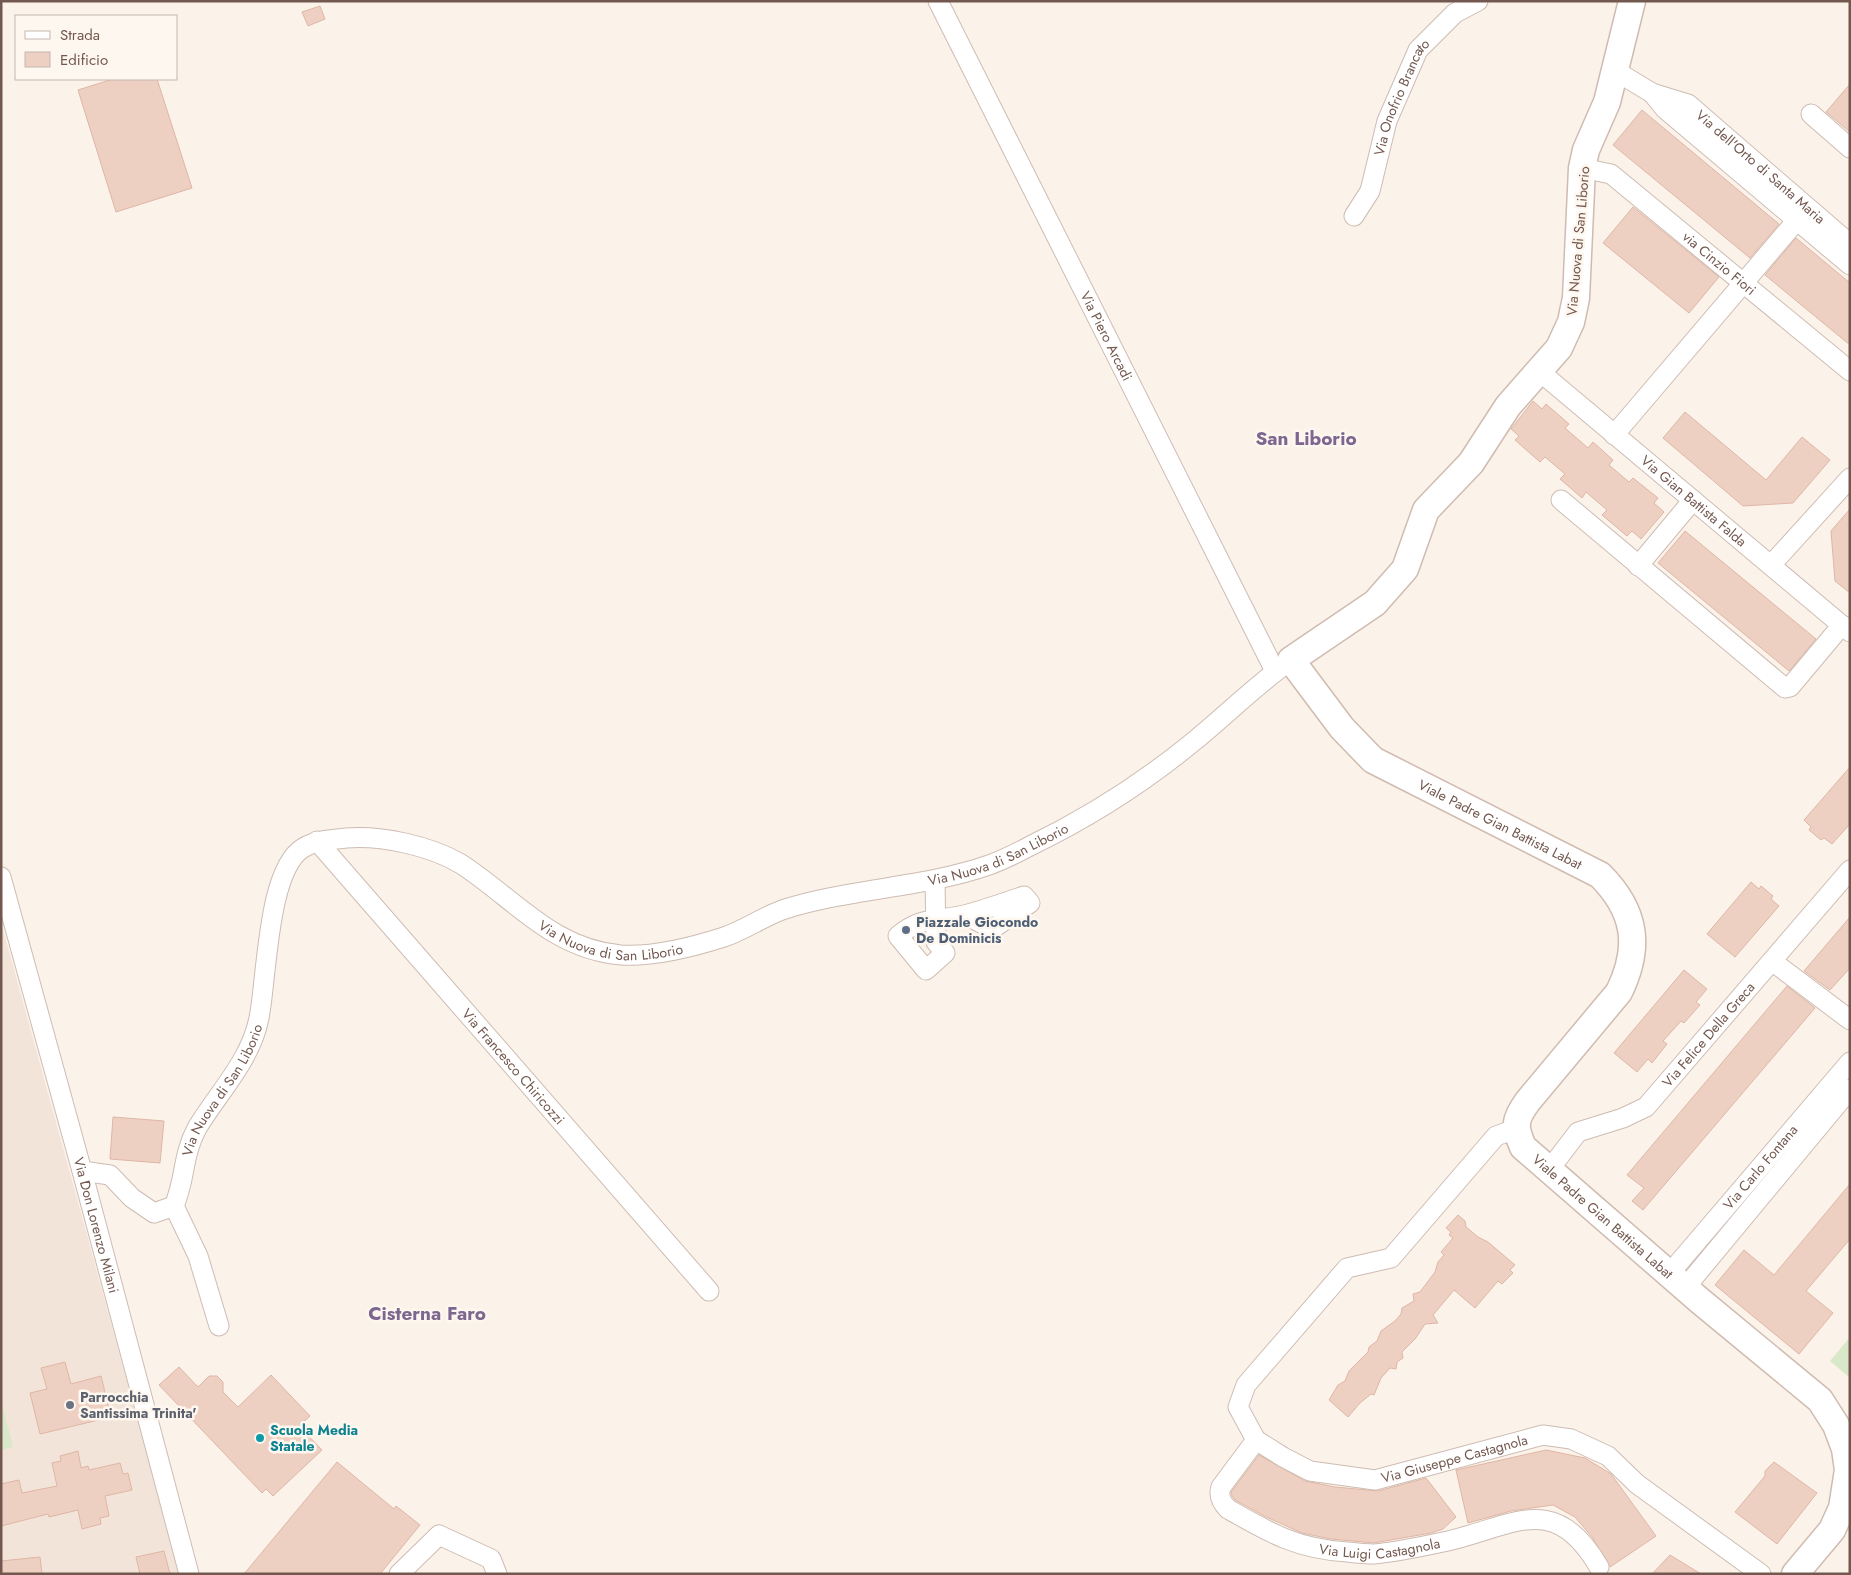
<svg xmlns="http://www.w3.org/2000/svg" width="1851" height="1575" font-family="Jost,sans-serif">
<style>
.residential{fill:#f2e4d8}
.green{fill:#d8e8c8}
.building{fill:#eed0c3;stroke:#dfb6a5}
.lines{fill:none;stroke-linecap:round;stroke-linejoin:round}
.street-casing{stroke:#cebcb3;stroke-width:21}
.secondary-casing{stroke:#d0bbb0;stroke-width:29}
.street{stroke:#fff;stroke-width:19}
.secondary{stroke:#fff;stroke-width:26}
.service-dot{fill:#5c6f8a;stroke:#fef7ef;stroke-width:2}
.worship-dot{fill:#6b7280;stroke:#fef7ef;stroke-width:2}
.culture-dot{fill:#0f9aa8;stroke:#fef7ef;stroke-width:2}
.labels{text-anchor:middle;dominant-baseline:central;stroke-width:5;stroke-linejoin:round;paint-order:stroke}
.street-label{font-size:14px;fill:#73584f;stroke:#fef7ef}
.service-label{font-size:14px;font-weight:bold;fill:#4e5e75;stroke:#fef7ef;text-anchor:start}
.worship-label{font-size:14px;font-weight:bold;fill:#5b616d;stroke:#fef7ef;text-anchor:start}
.culture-label{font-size:14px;font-weight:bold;fill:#0d838f;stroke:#fef7ef;text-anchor:start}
.district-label{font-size:19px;font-weight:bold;fill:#7d668f;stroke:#fef7ef}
</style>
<rect width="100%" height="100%" fill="#fbf2e9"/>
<path class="residential" d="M1,922L180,1574H1Z"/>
<path class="green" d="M1850,1337V1378L1830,1361Z
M1,1401L13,1447L1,1450Z"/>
<path class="building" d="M320,6L325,19L308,26L302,12Z
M113,79H157L192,188L116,212L78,90Z
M1850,84V132L1826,112Z
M1642,110L1779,224L1750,258L1613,145Z
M1633,207L1719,277L1689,313L1603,243Z
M1796,238L1850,283V345L1765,275Z
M1533,401L1542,409L1546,404L1569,424L1565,428L1588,448L1593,442L1613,460L1609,465L1629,482L1633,478L1658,498L1654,503L1664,512L1641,539L1632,531L1627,536L1602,515L1607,510L1586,492L1582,498L1560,479L1565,474L1545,457L1540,462L1515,440L1519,436L1511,429Z
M1685,412L1766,480L1802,437L1830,460L1793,503L1743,506L1663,438Z
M1850,509V593L1835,581L1831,531Z
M1685,531L1816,639L1789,671L1658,563Z
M1850,767V824L1832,844L1824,838L1821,840L1809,830L1811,827L1804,820Z
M1751,882L1759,889L1761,886L1773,896L1771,899L1779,906L1735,957L1707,934Z
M1850,917V968L1830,990L1804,971Z
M1684,970L1707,989L1696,1002L1700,1005L1684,1023L1681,1021L1663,1041L1667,1044L1652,1063L1648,1059L1637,1072L1614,1053Z
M1787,986L1815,1008L1643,1210L1632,1201L1644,1188L1627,1175Z
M113,1117L164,1121L160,1163L110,1159Z
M1850,1184V1239L1806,1291L1833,1313L1799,1354L1715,1285L1744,1250L1774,1275Z
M1458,1215L1465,1221L1466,1227L1478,1237L1488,1242L1515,1265L1510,1270L1513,1273L1502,1284L1498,1281L1475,1308L1454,1290L1433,1315L1438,1323L1425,1324L1415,1339L1402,1352L1403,1358L1397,1362L1396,1369L1390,1368L1381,1378L1374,1395L1371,1394L1360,1403L1348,1417L1329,1400L1338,1385L1345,1381L1349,1371L1368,1352L1369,1347L1377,1341L1381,1331L1395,1321L1401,1314L1402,1308L1414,1301L1413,1294L1420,1292L1435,1272L1438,1262L1444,1255L1441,1252L1453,1238L1449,1235L1451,1232L1446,1228Z
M65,1362L71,1384L101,1376L111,1417L40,1434L30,1393L47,1389L41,1368Z
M179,1367L198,1387L209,1376H217L223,1382V1392L238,1407L271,1375L310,1416L299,1426L322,1450L273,1496L266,1489L262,1493L159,1385Z
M1546,1450L1585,1458L1611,1474L1656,1536L1610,1567L1592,1537L1575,1517L1553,1505L1511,1511L1468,1523L1456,1470Z
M78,1451L81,1468L88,1466L89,1470L120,1463L123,1474L128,1473L132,1490L105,1496L109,1516L100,1518L101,1524L82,1529L78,1510L49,1517L48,1514L1,1526V1484L19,1480L22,1493L57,1486L52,1463L61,1461L60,1456Z
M1259,1455L1305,1481L1335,1487L1378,1491L1426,1478L1456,1517L1443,1529L1431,1533L1374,1543L1331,1539L1302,1533L1264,1516L1235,1500L1232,1496L1231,1492Z
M337,1462L394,1509L396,1506L420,1525L380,1574H244Z
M1774,1462L1817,1493L1777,1544L1735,1512L1765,1476V1471Z
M164,1551L170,1574H140L136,1557Z
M1670,1555L1701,1574H1652Z
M40,1557L42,1574H1V1561Z"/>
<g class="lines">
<defs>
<g id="street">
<path id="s1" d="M938,1L1275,671"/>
<path id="s2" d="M1614,70L1652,93L1688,104L1850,244"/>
<path d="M1652,93L1665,109L1850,265"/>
<path d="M1811,114L1850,148"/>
<path id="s3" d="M1582,168L1611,174L1850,371"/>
<path id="s4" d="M1354,216L1370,191L1387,121L1418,50L1455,13L1478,1"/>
<path id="s5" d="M1539,371L1850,632"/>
<path d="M1614,435L1797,220"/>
<path d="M1561,500L1785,688L1790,687L1842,625"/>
<path d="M1771,565L1850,478"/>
<path d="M1638,566L1693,500"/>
<path id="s6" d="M317,841L709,1291"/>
<path id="s7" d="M1,877L82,1171L189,1574"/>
<path d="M935,880L936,942L945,953L926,970L898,936C922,915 940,922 968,914C987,909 1006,902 1024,896L1030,903L992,929L966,915"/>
<path d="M1772,961L1850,1020"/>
<path id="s8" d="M1515,1129L1496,1136L1391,1258L1347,1268L1246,1385L1238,1407L1256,1440L1283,1457L1310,1471L1375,1480L1543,1435L1571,1439L1608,1456L1637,1484L1761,1574"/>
<path id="s9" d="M1549,1170L1578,1132L1623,1118L1646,1107L1850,870"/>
<path id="s10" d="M82,1171L110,1175L132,1198L154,1213L174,1206C186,1178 182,1156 197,1128C218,1093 251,1060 259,1018C267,979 267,870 303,848C316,840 331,840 346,838C381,835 431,846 461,864C515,899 552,949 621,955C654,957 693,947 724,937C745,930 764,916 785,909C852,888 923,888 989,865C1003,860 1017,853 1030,846C1088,818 1143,783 1193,742C1226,715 1256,685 1291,660"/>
<path d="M174,1206L198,1256L219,1326"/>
<path id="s11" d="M1670,1273L1850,1062"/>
<path d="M1685,1288L1850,1089"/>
<path id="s12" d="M1256,1440L1221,1487C1218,1496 1221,1502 1228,1509C1270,1533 1297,1549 1347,1552C1356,1553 1365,1554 1374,1554C1398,1552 1425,1546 1448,1541C1515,1525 1555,1491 1599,1567"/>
<path d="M399,1574L439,1535L491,1559L497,1574"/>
</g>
<g id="secondary">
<path id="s13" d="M1632,1L1607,102L1586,150L1582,168L1576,298L1571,322L1559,348L1508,406L1471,463L1426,510L1405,569L1375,603L1291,660L1342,728L1373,760L1600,875C1636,911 1641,947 1619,992L1528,1101C1514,1120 1514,1126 1523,1147L1699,1300L1820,1400L1836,1425L1845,1449L1848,1470L1842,1508L1832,1530L1795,1574"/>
</g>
</defs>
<use href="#street" class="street-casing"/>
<use href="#secondary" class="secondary-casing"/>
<use href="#street" class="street"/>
<use href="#secondary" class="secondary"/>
</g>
<circle class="service-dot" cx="906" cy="930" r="5"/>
<circle class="worship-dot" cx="70" cy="1405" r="5"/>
<circle class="culture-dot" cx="260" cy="1438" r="5"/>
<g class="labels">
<g class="street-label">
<text stroke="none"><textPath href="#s4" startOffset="129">Via Onofrio Brancato</textPath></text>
<text stroke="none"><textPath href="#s2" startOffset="178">Via dell'Orto di Santa Maria</textPath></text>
<text transform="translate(1578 241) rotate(-85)">Via Nuova di San Liborio</text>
<text stroke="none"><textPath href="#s3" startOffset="170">via Cinzio Fiori</textPath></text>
<text stroke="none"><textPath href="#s1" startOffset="375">Via Piero Arcadi</textPath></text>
<text stroke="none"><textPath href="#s5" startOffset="202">Via Gian Battista Falda</textPath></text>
<text stroke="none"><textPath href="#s13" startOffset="1050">Viale Padre Gian Battista Labat</textPath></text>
<text stroke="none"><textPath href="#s10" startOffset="1240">Via Nuova di San Liborio</textPath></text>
<text stroke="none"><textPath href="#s10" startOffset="834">Via Nuova di San Liborio</textPath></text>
<text stroke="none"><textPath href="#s9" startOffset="216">Via Felice Della Greca</textPath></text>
<text stroke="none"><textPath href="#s6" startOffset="299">Via Francesco Chiricozzi</textPath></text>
<text stroke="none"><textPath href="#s10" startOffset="235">Via Nuova di San Liborio</textPath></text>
<text stroke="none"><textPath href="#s11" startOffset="139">Via Carlo Fontana</textPath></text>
<text stroke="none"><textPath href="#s13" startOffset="1588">Viale Padre Gian Battista Labat</textPath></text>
<text stroke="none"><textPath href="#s7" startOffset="361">Via Don Lorenzo Milani</textPath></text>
<text stroke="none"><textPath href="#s8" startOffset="652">Via Giuseppe Castagnola</textPath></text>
<text stroke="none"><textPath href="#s12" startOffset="244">Via Luigi Castagnola</textPath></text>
</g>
<g class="service-label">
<text x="916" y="922">Piazzale Giocondo<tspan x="916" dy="16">De Dominicis</tspan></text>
</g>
<g class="worship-label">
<text x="80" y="1397">Parrocchia<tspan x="80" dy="16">Santissima Trinita'</tspan></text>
</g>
<g class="culture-label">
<text x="270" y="1430">Scuola Media<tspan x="270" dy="16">Statale</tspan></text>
</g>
<g class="district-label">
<text x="1306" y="438">San Liborio</text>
<text x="427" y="1313">Cisterna Faro</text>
</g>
</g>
<rect width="1851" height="1575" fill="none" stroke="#73584f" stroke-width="5"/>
<rect x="15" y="15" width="162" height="65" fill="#fef7ef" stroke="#c6b7af"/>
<rect x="25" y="31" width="25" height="8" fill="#ffffff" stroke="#c6b7af"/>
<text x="60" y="40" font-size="15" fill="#73584f">Strada</text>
<rect x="25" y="52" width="25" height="15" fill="#eed0c3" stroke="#c6b7af"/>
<text x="60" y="65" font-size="15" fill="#73584f">Edificio</text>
</svg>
